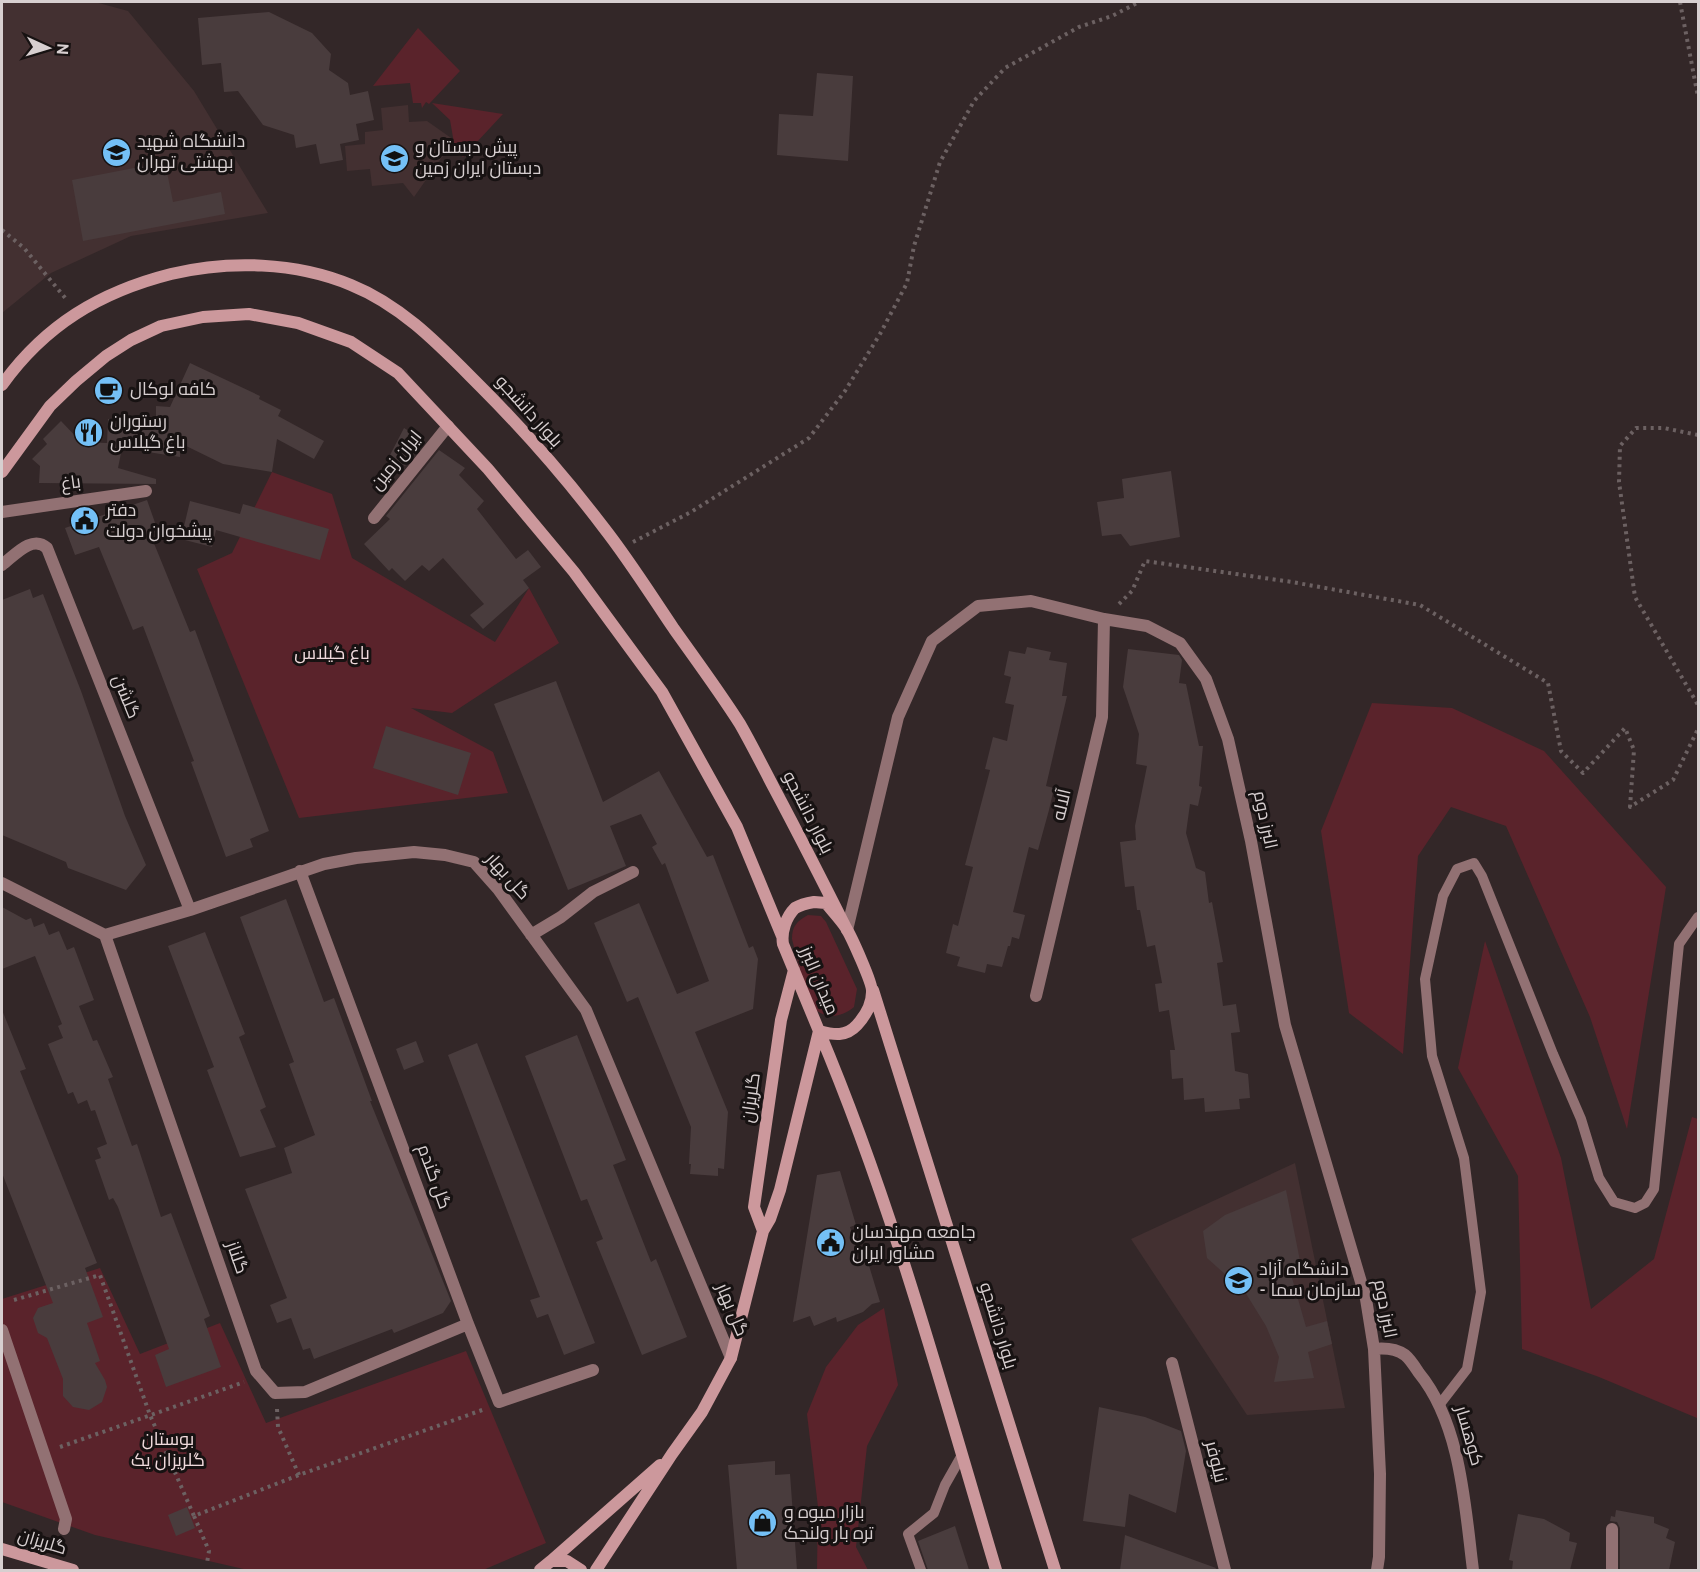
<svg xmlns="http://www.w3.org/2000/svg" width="1700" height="1572" font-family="Overpass,Cairo,sans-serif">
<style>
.built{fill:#433031}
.green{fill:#5a232b}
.building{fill:#493c3d}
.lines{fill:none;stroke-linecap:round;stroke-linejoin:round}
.path{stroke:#6c6162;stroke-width:4;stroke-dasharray:3 4.5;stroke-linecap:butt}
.lane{stroke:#927173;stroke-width:10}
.street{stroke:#927173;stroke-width:12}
.secondary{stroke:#cc989c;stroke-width:12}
.labels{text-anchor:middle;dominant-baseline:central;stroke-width:6;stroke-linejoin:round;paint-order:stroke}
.poi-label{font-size:18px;fill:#d7cfd0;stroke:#171212;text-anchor:start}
.street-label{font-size:18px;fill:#d7cfd0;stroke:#171212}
.park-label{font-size:18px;fill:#f0dadc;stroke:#171212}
</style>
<rect width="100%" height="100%" fill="#332728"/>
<path class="built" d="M2,2H95L128,11L194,91L268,213L131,236L51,273L2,313Z
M408,105L409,122L427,121L454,140L414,197L403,183L372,186L370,169L347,171L345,146L365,144V132L383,130L381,108Z
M1295,1163L1345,1408L1247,1415L1131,1239Z"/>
<path class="green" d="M418,28L460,71L429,104L426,102L422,108L421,103H413L410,83L373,86Z
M432,103L503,114L463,157L455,149L450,120Z
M272,472L332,494L352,558L495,642L529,588L559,643L452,713L411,708L493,752L508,793L299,818L197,569L232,553Z
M1372,703L1452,708L1544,751L1666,887L1627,1129L1590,1017L1506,826L1451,807L1418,856L1403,1054L1349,1013L1321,831Z
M808,915L821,916L826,922L857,989L854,1007C841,1018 824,1020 812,1006C807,999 795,951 792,939C792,926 797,921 808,915Z
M1485,941L1561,1158L1591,1309L1654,1259L1692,1117L1698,1119V1506L1697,1418L1599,1377L1522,1349L1518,1176L1458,1068Z
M100,1268L140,1354L220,1323L266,1423L466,1351L546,1543L483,1570H248L95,1535L2,1502V1299Z
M884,1308L898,1385L867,1446L856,1547L868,1570H817L818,1507L807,1414L826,1367L858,1325Z"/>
<path class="building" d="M269,12L312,33L331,54L329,70L348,83L350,95L368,91L374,120L356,124L359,140L340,144L343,160L320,164L316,144L296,148L294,135L263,125L238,91L224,92L221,63L202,65L198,18Z
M817,73L853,76L848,161L777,155L779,114L813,116Z
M165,162L173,202L221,192L225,214L83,241L72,180Z
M190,363L260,396L259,399L281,410L278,416L324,441L314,459L277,439L272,472L223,464L180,443V457L122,448L118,468L156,479V484L39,483L40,466L32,459L47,444L43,439L61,421L81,442L107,443L108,419L156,420V406L170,407Z
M404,428L425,441L405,466L389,457Z
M439,450L465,468L459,475L484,501L477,509L516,559L528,550L541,567L523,580L529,588L483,629L470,615L484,604L443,558L429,571L422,565L405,581L392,568L389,571L364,544L390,519L386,516Z
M1171,471L1180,537L1130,546L1121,534L1102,536L1097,502L1124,498L1122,479Z
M147,500L159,534L149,531L190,632L195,630L269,831L250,839L253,847L226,857L191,762L194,761L143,626L133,630L99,547L75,555L65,528Z
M190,501L240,514L243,504L329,529L320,560L216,530L212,547L181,539Z
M30,589L33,598L43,594L81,691L125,816L146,865L126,890L68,868L66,862L2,835V600Z
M1027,647L1051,652L1049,660L1067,663L1062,696H1067L1046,786L1054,788L1049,810L1038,850L1029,847L1013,912L1025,915L1019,939L1012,937L1010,946H1008L1002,967L987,964L985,973L957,966L960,957L946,953L953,924L958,926L973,867L965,865L990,770L985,769L993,737L1007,741L1014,705L1005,703L1011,677L1004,675L1009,651L1025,654Z
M1128,649L1179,655L1182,660L1179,683L1186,684L1199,746H1203L1199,786L1202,787L1198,806L1190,804L1186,833L1196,868L1205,872L1209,903L1212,902L1223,962L1217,963L1223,1006L1236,1004L1240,1032L1231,1033L1235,1071L1248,1074L1250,1098L1239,1099L1240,1109L1205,1112L1204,1098L1184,1100L1183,1078L1172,1079L1170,1050H1175L1169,1010L1159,1012L1155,984L1162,983L1155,945L1147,947L1140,910H1137L1134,886L1125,887L1120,842L1136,840L1135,826L1147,766L1136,764L1139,734L1123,687Z
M556,681L603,802L659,771L707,857L713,855L749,948L753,946L758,959L753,1009L695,1032L728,1112L724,1169L718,1168V1176L690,1174L691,1164H689L691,1127L638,997L627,1002L594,923L639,903L677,994L709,981L665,863L662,865L652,847L657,844L641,814L610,826L626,866L568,890L494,704Z
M386,726L471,753L458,795L373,768Z
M286,899L324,1002L334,998L372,1101H370L451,1301L443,1313L394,1333L392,1329L314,1359L310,1348L303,1350L291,1318L277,1323L270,1305L287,1298L245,1189L292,1173L284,1148L315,1135L289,1064L294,1062L240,917Z
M2,907L26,920L31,918L34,927L44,923L49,935L59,931L67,950L74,947L94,1000L79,1006L93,1041L97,1040L113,1077L108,1079L132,1146L137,1144L161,1217L171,1213L210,1316L204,1319L221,1367L166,1387L155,1355L169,1349L118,1207L113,1198L109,1200L95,1160L101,1158L97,1148L107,1144L95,1110L91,1111L87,1100L78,1104L73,1092L68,1094L48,1044L63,1038L58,1026L62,1024L35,956L2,969Z
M205,932L245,1034L239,1037L266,1107L260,1110L276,1147L240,1157L207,1070L214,1067L168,946Z
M2,1010L26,1069L20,1071L97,1263L85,1268L103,1317L87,1323L100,1361L95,1363L105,1380L107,1387L102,1402L89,1410L73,1407L63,1396V1379L47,1338L38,1333L33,1318L38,1308L53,1303L2,1173Z
M577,1035L626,1160L613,1165L651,1262L656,1259L687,1337L642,1355L596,1242L603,1239L587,1199L581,1201L525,1056Z
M416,1041L424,1062L404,1070L396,1049Z
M477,1043L595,1343L564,1355L548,1314L537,1318L530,1300L540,1297L448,1055Z
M840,1171L856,1225L850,1227L861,1261L867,1259L880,1302L872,1304L863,1312L837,1322L836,1317L814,1326L810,1316L793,1322L817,1175Z
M1286,1190L1303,1276L1292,1278L1306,1327L1327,1321L1332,1344L1308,1352L1314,1378L1274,1382L1279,1357L1266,1326L1245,1292L1207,1258L1203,1231L1225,1215Z
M1099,1407L1145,1417L1181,1431L1186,1451L1176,1513L1129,1494L1125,1527L1083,1521Z
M775,1461V1475L790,1474L797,1570H737L728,1465Z
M187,1507L195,1528L176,1536L168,1515Z
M1616,1510L1654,1517V1523L1669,1529L1666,1538L1675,1542L1669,1570H1620V1528L1617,1522L1610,1521L1611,1516L1615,1517Z
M1518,1514L1544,1519L1570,1533L1569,1541L1577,1543L1570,1570H1512L1513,1561L1509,1560Z
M955,1526L969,1570H928L918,1541Z
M1125,1535L1216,1568L1215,1570H1120Z"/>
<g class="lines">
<path class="path" d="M1680,2L1698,97
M2,230L24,248L66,299
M1698,435L1664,428H1636L1620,446L1619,482L1635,597L1698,705
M633,542L691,512L809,438L845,391L880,334L907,283L914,246L940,162L974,101L1005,68L1079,27L1112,16L1139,2
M1119,604L1132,591L1145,561L1292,582L1420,605L1548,683L1561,751L1583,773L1625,728L1634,750L1630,807L1673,780L1698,729
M14,1300L100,1275L150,1415L194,1516L299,1475L485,1409
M277,1409L278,1427L299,1475
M60,1447L244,1382
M194,1516L209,1551L207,1563"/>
<path class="lane" d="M1440,1404L1467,1369L1481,1292L1464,1158L1432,1056L1425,979L1443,896L1457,869L1474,863L1482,876L1553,1054L1581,1119L1599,1178L1614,1202L1635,1208L1645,1203L1654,1189L1679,944L1698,917
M921,1570L908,1534L934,1513L945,1485L962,1455"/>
<path class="street" d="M2,512L146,491
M374,518L448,426
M2,565C14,556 32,534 47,548L190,910
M300,871L468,1324L499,1402L593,1370
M2,883L105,935L190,910L324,864L356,858L414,852L445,855L474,862L498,889L586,1010L731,1358
M847,930L898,717L932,641L978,606L1031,601L1104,619L1147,626L1180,643L1206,679L1228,739L1251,841L1285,1025L1366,1299L1374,1349L1380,1474L1379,1557L1377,1570
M105,935L256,1371L275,1393L305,1392L468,1324
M531,935L561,917L593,892L633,872
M1036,996L1102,717L1104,619
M2,1330L66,1519L64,1529
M1374,1349C1384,1348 1395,1348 1405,1355C1410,1359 1415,1367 1419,1373C1461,1424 1465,1507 1473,1570
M1172,1363L1225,1570
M1612,1529V1570"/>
<path class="secondary" d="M2,385C45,325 100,292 171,274C229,260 296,262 351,285C403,306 441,347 480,386C524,430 566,478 604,528C629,560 651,595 674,629C696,660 719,691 740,724C752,745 763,767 774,788C799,835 823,882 847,930
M2,472L50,406L76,381L106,356L131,340L161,326L203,317L249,314L298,323L351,342L398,373L488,469L574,572L662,692L737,827L782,936
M814,902L826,903C832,911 840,919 846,928C851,936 873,984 872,992C872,1005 866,1015 857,1025C846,1037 834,1035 819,1031L783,944C781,932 786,917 795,908C800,905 808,903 814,902Z
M873,990L1055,1570
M819,1031C893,1206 942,1389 996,1570
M763,1231L754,1207L781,1020L794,970
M2,1549L73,1570
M551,1561L660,1465
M540,1570L551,1561H567L581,1570
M596,1570L672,1454L702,1412L731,1358L763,1231L770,1219L780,1190L819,1031"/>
</g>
<defs>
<symbol id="university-disc" viewBox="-11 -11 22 22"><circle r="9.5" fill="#74c0f6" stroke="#171212"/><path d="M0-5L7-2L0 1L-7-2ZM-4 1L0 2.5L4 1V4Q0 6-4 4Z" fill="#111"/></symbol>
<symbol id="school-disc" viewBox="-11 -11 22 22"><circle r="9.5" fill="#74c0f6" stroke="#171212"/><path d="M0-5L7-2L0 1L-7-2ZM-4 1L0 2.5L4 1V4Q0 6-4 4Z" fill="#111"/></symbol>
<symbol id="cafe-disc" viewBox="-11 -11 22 22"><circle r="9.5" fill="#74c0f6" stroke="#171212"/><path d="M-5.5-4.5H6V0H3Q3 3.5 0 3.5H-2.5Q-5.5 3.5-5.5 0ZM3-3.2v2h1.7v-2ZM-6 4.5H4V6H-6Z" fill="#111"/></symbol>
<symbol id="restaurant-disc" viewBox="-11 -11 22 22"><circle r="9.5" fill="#74c0f6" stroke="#171212"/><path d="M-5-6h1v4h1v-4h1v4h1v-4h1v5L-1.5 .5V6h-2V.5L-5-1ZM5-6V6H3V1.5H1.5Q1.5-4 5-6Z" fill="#111"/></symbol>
<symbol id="civic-disc" viewBox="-11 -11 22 22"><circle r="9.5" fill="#74c0f6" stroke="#171212"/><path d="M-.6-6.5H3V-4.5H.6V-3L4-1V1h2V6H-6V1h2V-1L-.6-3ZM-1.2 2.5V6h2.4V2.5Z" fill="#111"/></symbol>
<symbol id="shop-disc" viewBox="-11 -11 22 22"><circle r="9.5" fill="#74c0f6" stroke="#171212"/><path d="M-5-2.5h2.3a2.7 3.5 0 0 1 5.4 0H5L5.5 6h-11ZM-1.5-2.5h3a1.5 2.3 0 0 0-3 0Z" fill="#111"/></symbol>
</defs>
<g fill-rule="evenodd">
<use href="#university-disc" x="100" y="136" width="33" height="33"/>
<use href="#school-disc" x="378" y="142" width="33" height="33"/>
<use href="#cafe-disc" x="92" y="374" width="33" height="33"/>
<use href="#restaurant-disc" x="72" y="416" width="33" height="33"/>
<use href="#civic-disc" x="68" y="504" width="33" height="33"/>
<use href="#civic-disc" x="814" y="1226" width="33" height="33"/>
<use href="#university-disc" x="1222" y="1264" width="33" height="33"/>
<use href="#shop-disc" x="746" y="1506" width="33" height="33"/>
</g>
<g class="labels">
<g class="poi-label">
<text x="137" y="142">دانشگاه شهید<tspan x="137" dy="21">بهشتی تهران</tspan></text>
<text x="415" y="148">پیش دبستان و<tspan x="415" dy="21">دبستان ایران زمین</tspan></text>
<text x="130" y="390">کافه لوکال</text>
<text x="110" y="422">رستوران<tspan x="110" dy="21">باغ گیلاس</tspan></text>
<text x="106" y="511">دفتر<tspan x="106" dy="21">پیشخوان دولت</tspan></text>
<text x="852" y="1233">جامعه مهندسان<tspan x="852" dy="21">مشاور ایران</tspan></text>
<text x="1259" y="1270">دانشگاه آزاد<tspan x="1259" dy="21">- سازمان سما</tspan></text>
<text x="784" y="1513">بازار میوه و<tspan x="784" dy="21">تره بار ولنجک</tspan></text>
</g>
<g class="street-label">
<text transform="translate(528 412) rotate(48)">بلوار دانشجو</text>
<text transform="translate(397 461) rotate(-51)">ایران زمین</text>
<text transform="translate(71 484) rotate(-8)">باغ</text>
<text transform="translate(125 697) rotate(68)">گلشن</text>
<text transform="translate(1063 805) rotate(-77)">آلاله</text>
<text transform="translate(807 813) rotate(63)">بلوار دانشجو</text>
<text transform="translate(1264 820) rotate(78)">البرز دوم</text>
<text transform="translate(507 877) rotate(48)">گل بهار</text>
<text transform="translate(818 981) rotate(67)">میدان البرز</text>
<text transform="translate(752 1098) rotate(-82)">گلریزان</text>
<text transform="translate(433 1177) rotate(70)">گل گندم</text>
<text transform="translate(236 1258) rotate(71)">گلناز</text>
<text transform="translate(1384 1309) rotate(79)">البرز دوم</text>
<text transform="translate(731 1310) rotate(67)">گل بهار</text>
<text transform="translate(997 1326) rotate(73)">بلوار دانشجو</text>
<text transform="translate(1468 1436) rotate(74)">کوهسار</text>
<text transform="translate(1215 1462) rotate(76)">نیلوفر</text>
<text transform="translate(42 1543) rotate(17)">گلریزان</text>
</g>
<g class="park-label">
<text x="332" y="654">باغ گیلاس</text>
<text x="168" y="1440">بوستان<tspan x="168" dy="21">گلریزان یک</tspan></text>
</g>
</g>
<rect width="1700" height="1572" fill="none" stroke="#d7cfd0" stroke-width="6"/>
<g transform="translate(48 48) rotate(94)" stroke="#171212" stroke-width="4.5" paint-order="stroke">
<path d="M0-4.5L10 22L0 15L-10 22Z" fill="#d7cfd0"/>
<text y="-9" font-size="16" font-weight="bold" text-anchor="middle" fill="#d7cfd0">N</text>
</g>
</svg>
